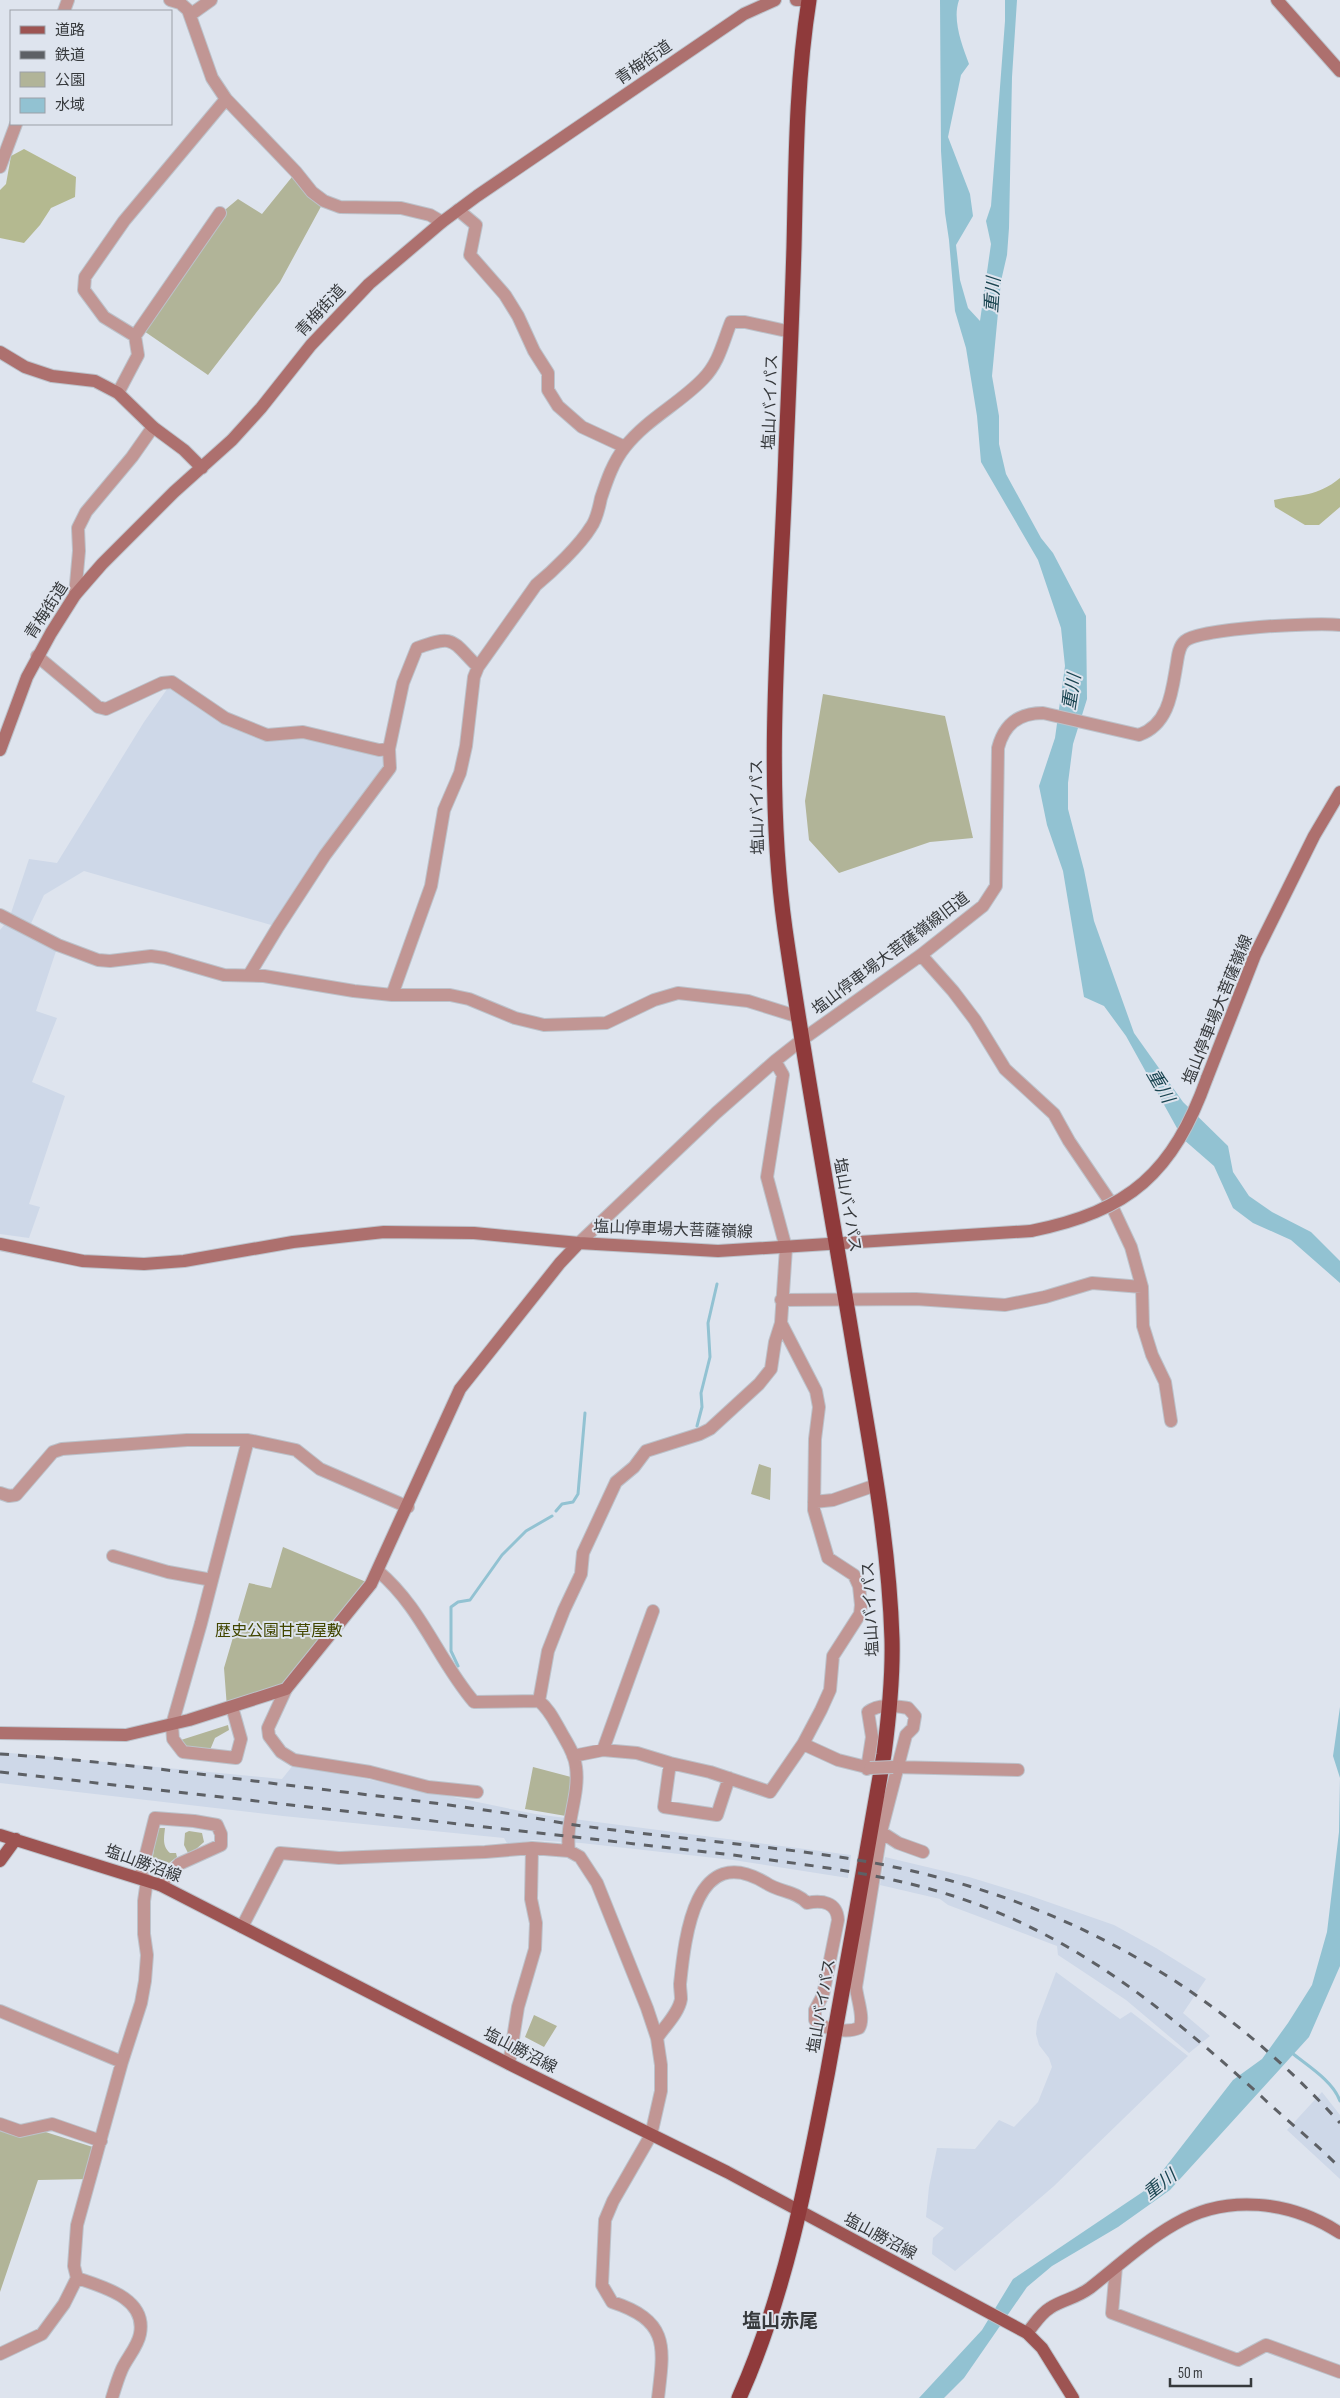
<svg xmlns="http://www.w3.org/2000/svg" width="1340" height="2398" font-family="'Sofia Sans Condensed','Noto Sans JP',sans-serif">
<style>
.built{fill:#ced8e8}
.green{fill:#b1b498}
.forest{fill:#b4b990}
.water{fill:#92c2d2}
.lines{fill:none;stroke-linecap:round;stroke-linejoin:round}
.stream{stroke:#92c2d2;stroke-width:3}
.street-casing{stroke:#bcc2ca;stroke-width:14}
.secondary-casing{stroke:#bcc2ca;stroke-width:14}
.primary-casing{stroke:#bcc2ca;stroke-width:14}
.highway-casing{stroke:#bcc2ca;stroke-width:17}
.street{stroke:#c19694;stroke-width:12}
.secondary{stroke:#ad706e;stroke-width:12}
.primary{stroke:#9d5452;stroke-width:12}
.highway{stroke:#8f3a3b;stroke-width:15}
.rail{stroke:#5d6065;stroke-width:3;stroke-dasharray:9 9;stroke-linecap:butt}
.street-bridge-casing{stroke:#bcc2ca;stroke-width:14;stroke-linecap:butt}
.secondary-bridge-casing{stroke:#bcc2ca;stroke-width:14;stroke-linecap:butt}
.street-bridge{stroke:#c19694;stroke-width:12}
.secondary-bridge{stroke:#ad706e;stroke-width:12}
.labels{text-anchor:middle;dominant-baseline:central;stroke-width:4;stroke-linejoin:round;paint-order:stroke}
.street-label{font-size:16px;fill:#36393c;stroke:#dee4ee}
.park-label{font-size:16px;fill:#424600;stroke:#dee4ee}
.water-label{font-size:18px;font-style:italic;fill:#1a4551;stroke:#dee4ee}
.quarter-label{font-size:19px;font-weight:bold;fill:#36393c;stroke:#dee4ee}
</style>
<rect width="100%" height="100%" fill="#dee4ee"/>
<path class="built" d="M172,682L267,735L303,732L379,750L390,768L278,927L84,871L44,895L28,930L58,945L36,1011L57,1018L32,1082L65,1096L29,1204L40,1207L29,1238L0,1234V930L9,919L29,859L57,863L144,722Z
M0,1752L282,1779L294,1764L535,1814L851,1855L848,1878L733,1860L581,1843L533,1840L508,1845L504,1838L283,1816L0,1783Z
M885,1857L969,1877L1028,1895L1114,1925L1156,1948L1206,1979L1183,2013L1210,2036L1189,2053L1126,2000L1058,1955L1057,1946L948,1905L940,1899L880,1885Z
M1056,1972L1120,2019L1131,2012L1188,2056L1054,2186L955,2271L932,2254L933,2238L944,2228L926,2217L929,2187L937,2148L975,2149L999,2120L1014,2127L1038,2102L1052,2067L1049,2058L1039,2045L1036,2034L1037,2022Z
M1322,2092L1340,2115V2179L1287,2130Z"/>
<path class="green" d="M296,172L324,201L280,282L208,375L141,329L220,214L238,199L262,214Z
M823,694L945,716L973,838L930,842L839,873L809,840L805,801Z
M759,1464L771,1468L770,1500L751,1494Z
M283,1547L371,1584L293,1681L227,1708L224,1668L249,1583L271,1588Z
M228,1725L229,1730L215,1738L210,1750L184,1747L181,1740Z
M533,1767L571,1777L566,1816L525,1809Z
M157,1828H165C164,1838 162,1846 170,1853H176L177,1857L157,1872L151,1870Z
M189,1831L202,1833L204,1842L195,1850L188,1853L184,1845L185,1833Z
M534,2015L557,2026L544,2047L525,2037Z
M0,2124L33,2128L99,2149L89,2179L38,2180L0,2292Z"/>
<path class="forest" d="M24,149L76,177L75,197L51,208L40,225L24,243L0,238V190L6,184L11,156Z
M1340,478V507L1319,525H1305L1275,507L1274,500C1301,494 1317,497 1340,478Z"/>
<path class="water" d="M940,0H959C952,20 962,45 969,64L961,75L948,137L970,194L973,216L956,245L960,280L968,308L980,321L991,244L986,221L991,206L1005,21V0H1017L1012,77L1009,228L1007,255L1001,281L992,376L999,416V444L1006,474L1041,538L1053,553L1086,616L1087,699L1073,744L1068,783V809L1084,870L1094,921L1134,1033L1183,1102L1228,1146L1233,1172L1249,1196L1272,1212L1311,1232L1340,1261V1283L1291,1240L1253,1223L1233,1208L1214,1166L1183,1139L1126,1036L1104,1006L1084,997L1063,871L1047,825L1039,786L1055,738L1065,666L1061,628L1038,560L981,462L977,416L966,348L955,311L949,240L945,213L941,151Z
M1340,1707V1966L1309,2037L1170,2190L1118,2227L1052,2266L1027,2287L964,2378L944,2398H919L982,2330L1013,2279L1150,2187L1233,2080L1262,2059L1288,2023L1312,1985L1327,1932L1339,1832L1340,1778L1333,1756Z"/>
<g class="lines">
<path class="stream" d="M697,1426L702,1407L701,1393L710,1357L708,1323L717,1284
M556,1511L562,1504L573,1502L578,1494L585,1413
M458,1666L451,1651V1607L458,1602L470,1600L502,1555L526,1531L552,1516
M1292,2053C1308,2066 1333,2081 1340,2101"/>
<defs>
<path id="street" d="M170,0L180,3L188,10L212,78L226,99L296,172L312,192L324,201L340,207L401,208L430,215L442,222
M64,11L68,0
M190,15L211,0
M0,167L16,124
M458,210L476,225L470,255L505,295L518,316L534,351L548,373V390L558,406L582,427L625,447
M135,336L220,213
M118,393L138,355L135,336L104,317L84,290L85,277L124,221L226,99
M75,595L79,551L78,528L86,512L132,457L153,427
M37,656L98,707L106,709L162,683L172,682L225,718L267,735L303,732L379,750L389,749
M0,915L58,945L98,960L110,961L151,956L165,958L224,975L264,976L354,991L392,995H450L469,999L515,1018L544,1025L606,1023L654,1000L678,993L748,1001L799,1017
M921,955L953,991L975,1020L1005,1069L1054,1114L1069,1141L1109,1200L1131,1247L1142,1287L1143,1326L1152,1355L1165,1382L1171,1421
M249,975L278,927L325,855L390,768L389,749L403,683L417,648C455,634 451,640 478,667
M392,995L431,886L444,810L460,773L466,746L474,677L478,667L536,585C553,571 580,545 591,527C597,519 599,507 601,498C607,480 613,462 625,447C647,419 679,404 703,379C719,363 723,342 731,322H745L791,332
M579,1243L716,1113L775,1061L803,1039L921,955L983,906L996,886L998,748C1004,725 1018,713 1043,713L1139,735C1170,724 1172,690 1177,662C1178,655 1179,646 1185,641C1200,628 1317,622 1340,625
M781,1300L916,1299L1005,1305L1045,1297L1092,1283L1142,1287
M0,1493L9,1496L16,1495L53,1452L62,1449L187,1440H248L296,1450L320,1469L408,1507
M814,1502L833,1500L876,1485
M113,1556L168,1572L212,1580
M378,1571C422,1608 438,1660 474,1702L539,1701C549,1709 554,1720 561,1732C567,1743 575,1754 576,1767C580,1795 565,1823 569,1851
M286,1689L268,1728L269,1736L281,1752L294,1760L370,1772L428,1787L477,1792
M539,1701L548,1651L564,1610L581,1574L583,1553L616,1482L634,1467L646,1451L700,1434L710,1429L759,1384L771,1369L775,1342L781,1323
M232,1707L241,1739L236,1758L183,1752L173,1739L172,1725L201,1623L248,1440
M803,1744L838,1760L870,1768
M603,1750L653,1611
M573,1756L603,1750L637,1753L670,1763L710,1772L770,1792L803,1744L821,1710L830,1690L833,1656L860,1614L861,1605L859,1586L854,1575L828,1558L814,1510L815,1439L819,1407L816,1391L781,1323L786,1248L767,1177L783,1075L775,1061
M670,1763L664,1807L717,1815L729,1778
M893,1767L1018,1770
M867,1769L872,1737L868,1712C879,1703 895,1706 908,1708L915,1716L913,1728L906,1735L881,1832L898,1843L923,1852
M140,1878L155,1818L194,1821L217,1825L221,1834V1845L179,1864L160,1885
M242,1927L280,1853L339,1858L485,1852L532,1848L569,1851L580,1857L597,1883L647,2008L657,2038L661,2065V2091L651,2135L613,2201L605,2220L602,2285L612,2302C670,2321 664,2347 658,2398
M0,2011L122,2062
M657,2038C664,2027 679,2013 681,1999C681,1994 680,1989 680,1984C685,1936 695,1840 766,1883C779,1892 796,1891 807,1903C822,1900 837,1902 838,1920L823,1995L815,2010V2020C823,2030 848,2033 859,2028C865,2019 857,1999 856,1987L881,1832
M509,2064L518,2007L535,1949L536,1923L531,1899L532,1848
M0,2124L20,2131L52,2124L101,2141
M1116,2267L1112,2313L1238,2360L1266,2345L1340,2372
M77,2278C103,2287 147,2298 140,2334C138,2346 127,2358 122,2369C118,2378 115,2388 112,2398
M0,2354L42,2334L64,2304L77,2278L74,2266L77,2225L122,2062L141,2003L145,1981L147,1955L144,1934V1901L147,1880"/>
<path id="secondary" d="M796,0H809
M1277,0L1340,71
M0,352L25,367L52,376L95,381L118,393L153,427L184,450L202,468
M0,750L27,677L51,633L75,595L102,564L174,492L232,440L261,408L311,345L369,284L442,222L477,196L744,14L775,0
M1207,1078L1255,955L1314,836L1340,792
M0,1244L83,1261L144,1264L184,1261L293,1242L384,1232L474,1233L579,1243L718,1251L1031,1231
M0,1733L126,1735L189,1720L286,1689L371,1584L460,1389L560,1263L579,1243
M1027,2333C1034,2325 1040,2314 1050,2308C1064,2299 1075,2299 1090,2288C1118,2266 1145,2241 1175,2224C1227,2193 1291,2201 1340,2233"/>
<path id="primary" d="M0,1835L160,1885L509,2064L727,2172L1027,2333L1042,2348L1073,2398
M0,1861L16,1839"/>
<path id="highway" d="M739,2398C785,2296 807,2180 828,2070C847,1965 866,1859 884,1754C889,1716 893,1677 892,1639C889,1541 870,1445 854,1349C831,1209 805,1069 785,929C763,773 781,608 786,451C789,383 792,315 794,247C796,165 796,82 809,0"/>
</defs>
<use href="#street" class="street-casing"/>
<use href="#secondary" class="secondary-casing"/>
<use href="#primary" class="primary-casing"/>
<use href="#highway" class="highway-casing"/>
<use href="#street" class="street"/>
<use href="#secondary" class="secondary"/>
<use href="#primary" class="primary"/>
<use href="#highway" class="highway"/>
<path class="rail" d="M0,1754C93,1760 185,1772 278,1784C351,1793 425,1801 498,1812C521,1815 545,1820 568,1824C661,1837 754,1844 846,1858C1044,1890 1205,1974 1340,2123
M0,1772L733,1855C799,1864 865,1871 930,1889C1064,1926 1161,2005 1262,2097C1287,2121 1316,2143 1340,2168"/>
<defs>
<path id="street-bridge" d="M870,1768L893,1767"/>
<path id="secondary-bridge" d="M1031,1231C1130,1211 1173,1173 1207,1078"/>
</defs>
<use href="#street-bridge" class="street-bridge-casing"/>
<use href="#secondary-bridge" class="secondary-bridge-casing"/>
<use href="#street-bridge" class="street-bridge"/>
<use href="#secondary-bridge" class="secondary-bridge"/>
</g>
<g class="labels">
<g class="street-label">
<text transform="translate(644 63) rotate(-35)">青梅街道</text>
<text transform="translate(321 311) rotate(-47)">青梅街道</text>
<text transform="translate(771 402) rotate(-88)">塩山バイパス</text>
<text transform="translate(47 611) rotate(-57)">青梅街道</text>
<text transform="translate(758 807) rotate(-91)">塩山バイパス</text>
<text transform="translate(891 954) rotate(-37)">塩山停車場大菩薩嶺線旧道</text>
<text transform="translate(1218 1010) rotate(-68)">塩山停車場大菩薩嶺線</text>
<text transform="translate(847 1205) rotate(80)">塩山バイパス</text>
<text transform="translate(673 1230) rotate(2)">塩山停車場大菩薩嶺線</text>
<text transform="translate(871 1609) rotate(-93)">塩山バイパス</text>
<text transform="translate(143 1864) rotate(20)">塩山勝沼線</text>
<text transform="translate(822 2006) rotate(-80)">塩山バイパス</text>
<text transform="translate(520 2051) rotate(27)">塩山勝沼線</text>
<text transform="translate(880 2237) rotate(28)">塩山勝沼線</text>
</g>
<g class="park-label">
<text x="279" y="1631">歴史公園甘草屋敷</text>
</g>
<g class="water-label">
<text transform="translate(993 295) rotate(-86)">重川</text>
<text transform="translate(1072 692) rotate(-81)">重川</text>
<text transform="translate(1160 1086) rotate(60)">重川</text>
<text transform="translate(1160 2185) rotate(-38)">重川</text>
</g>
<g class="quarter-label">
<text x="780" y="2321">塩山赤尾</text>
</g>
</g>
<rect x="10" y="10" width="162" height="115" fill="#dee4ee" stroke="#9ba0a7"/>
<rect x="20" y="26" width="25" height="8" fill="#9d5452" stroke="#9ba0a7"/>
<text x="55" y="35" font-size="15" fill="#36393c">道路</text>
<rect x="20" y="51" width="25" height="8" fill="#5d6065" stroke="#9ba0a7"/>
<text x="55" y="60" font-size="15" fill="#36393c">鉄道</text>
<rect x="20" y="72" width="25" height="15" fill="#b1b498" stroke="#9ba0a7"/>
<text x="55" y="85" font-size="15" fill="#36393c">公園</text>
<rect x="20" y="98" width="25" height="15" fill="#92c2d2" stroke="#9ba0a7"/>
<text x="55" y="110" font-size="15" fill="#36393c">水域</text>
<path d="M1170 2378v8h81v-8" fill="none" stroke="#36393c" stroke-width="2.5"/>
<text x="1178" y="2378" font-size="15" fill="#36393c" stroke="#dee4ee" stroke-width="4" paint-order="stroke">50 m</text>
</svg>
